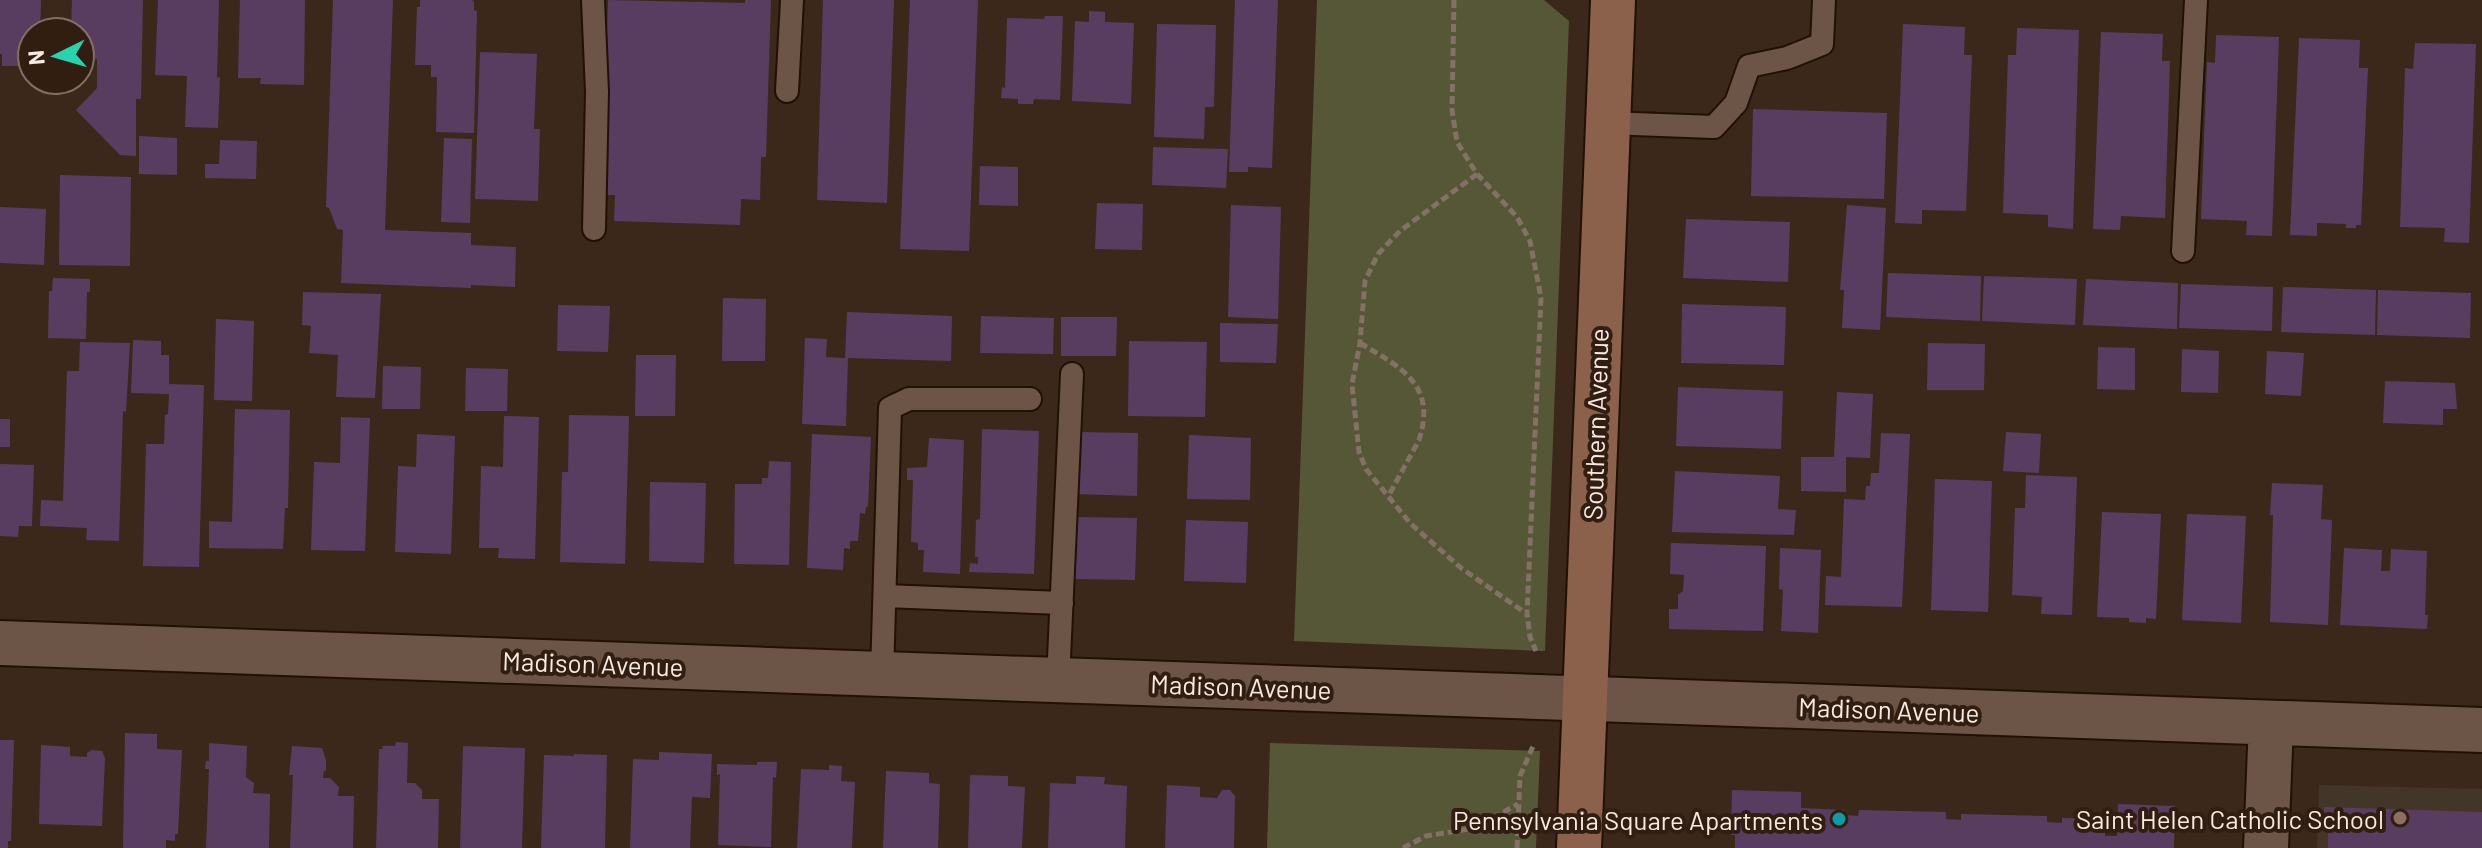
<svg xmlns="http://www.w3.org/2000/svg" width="2482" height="848" font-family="Barlow,sans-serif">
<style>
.education{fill:#433528}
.green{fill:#555736}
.building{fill:#593d61}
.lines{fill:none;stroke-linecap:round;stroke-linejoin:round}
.lane-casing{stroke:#221004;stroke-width:26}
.street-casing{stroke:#221004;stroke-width:48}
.secondary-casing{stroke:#221004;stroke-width:48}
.path{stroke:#837166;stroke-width:5;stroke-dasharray:8 4;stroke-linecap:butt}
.lane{stroke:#6c5547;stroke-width:22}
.street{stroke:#6c5547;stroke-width:44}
.secondary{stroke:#8b614c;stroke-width:44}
.education-dot{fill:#8d6e63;stroke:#311e10;stroke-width:3}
.culture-dot{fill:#0f9aa8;stroke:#311e10;stroke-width:3}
.labels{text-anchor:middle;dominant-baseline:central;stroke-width:8;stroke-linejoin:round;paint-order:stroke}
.street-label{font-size:26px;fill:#f8eae2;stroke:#311e10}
.poi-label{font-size:26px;fill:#f8eae2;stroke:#311e10;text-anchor:end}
</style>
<rect width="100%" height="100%" fill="#3b281a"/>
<path class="education" d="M2319,785L2482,789V848H2317Z"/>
<path class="green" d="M1317,0H1544L1569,21L1545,651L1294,641Z
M1270,743L1540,751L1536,848H1267Z"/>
<path class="building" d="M0,0H41L40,32H32V66H2V54H0Z
M72,0H143L141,99H136V156L120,155L76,110L97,88V59L80,58V32H71Z
M158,0H219L217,78L220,77L218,128L185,127L187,76L155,75Z
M240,0H305L304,85L260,84L261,78H238Z
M333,0H393L385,230L471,233V245L516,247L515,287L471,285V288L341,283L343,230L337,229L329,208L326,207Z
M420,0H472L474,2V10L477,11L474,133L436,132L437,77H431V65H415L417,7H420Z
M608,0L745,3V0H771L766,157H761L760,200L741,199L740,225L614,221L615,195H602Z
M823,0H894L887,203L817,200Z
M910,0H978L969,251L900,249Z
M1235,0H1278L1272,168L1248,167V172H1229Z
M1089,11L1105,12V22L1134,23L1131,104L1072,101L1075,21L1089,22Z
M1045,16H1063L1060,100L1034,99L1033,104H1018V99L1001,98L1002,87L1005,88L1007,18L1044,19Z
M1157,24L1216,25L1214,107H1205L1204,139L1154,137Z
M1903,24L1965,27L1964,55H1972L1966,211L1922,210V224L1895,223Z
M2017,28L2079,30L2073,229L2048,227V215L2003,213L2008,55H2016Z
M2101,32L2163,34L2162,61H2170L2165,218L2121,216L2120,230L2093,229Z
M2216,35L2279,37L2272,236L2246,235L2247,221L2201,219L2207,62L2215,63Z
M2299,38L2360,40L2359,68H2368L2361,225H2356V228H2346V224L2317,223V236L2290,235Z
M2415,43L2476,44L2469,243L2444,242L2445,228L2400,227L2405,68L2413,69Z
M480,52L537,54L534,129H540L538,201L475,199Z
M1753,109L1887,113L1884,199L1751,196Z
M139,136L177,138V175L139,174Z
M444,138L472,139L470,223L441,222Z
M220,140L257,141L256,179L205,178V164H219Z
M1153,147L1228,149L1226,188L1152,185Z
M980,166L1018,167V206L979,205Z
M60,175L131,177L130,266L59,265Z
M1097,203L1143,204L1142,250L1095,249Z
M1231,205L1281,207L1278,319L1228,317Z
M1847,205L1886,208L1880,330L1842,328L1844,290H1840Z
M0,207L46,209L44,265L0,263Z
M1686,219L1790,222L1788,282L1683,278Z
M1888,273L1981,276L1980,321L1886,317Z
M1984,276L2077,279L2075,325L1982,321Z
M53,278L90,279V292H87L86,339L48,338L49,291H52Z
M2086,279L2178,283L2177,329L2083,325Z
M2181,284L2273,287L2272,331L2179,328Z
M2283,287L2376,290L2375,335L2281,332Z
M2378,290L2471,293L2470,338L2377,335Z
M303,292L381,294L375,398L336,397L338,355L309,353L311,326L302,325Z
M723,298L766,299L765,361H722Z
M1682,304L1786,307L1784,365L1681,363Z
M558,305L610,306L608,352L557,351Z
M847,312L952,316L951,361L848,358L846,426L802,424L805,338L827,339L826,357L845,358Z
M981,316L1054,318L1053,354L980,353Z
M1061,317H1117L1116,356H1061Z
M216,319L254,321L252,401L214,400Z
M1220,323L1278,324L1276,363L1220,362Z
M133,340L161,341V355H169V384L204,385L199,567L143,566L146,444H164L165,415L168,414L169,394L131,393Z
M1129,341L1207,342L1205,417L1128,416Z
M80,342L130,343L126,412L123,411L119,541L86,540L87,528L40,526L41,500L63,501L67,371H79Z
M1928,343L1985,344L1984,390H1927Z
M2098,347L2135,348V390L2097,389Z
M2182,349L2219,351L2218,393L2181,392Z
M2267,351L2304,353L2301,396L2265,394Z
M636,355H676L675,416H635Z
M383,366L421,367L420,409H382Z
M466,368L508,369L507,411H465Z
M2385,381L2455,383L2457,409H2443V425L2383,423Z
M1678,387L1783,391L1781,449L1676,446Z
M1837,392L1873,394L1870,458L1846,457V492L1801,491V457H1834Z
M235,409L290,410L288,508H285L283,549L209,548V521L232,522Z
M569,415L629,416L625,564L560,562L562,472H568Z
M504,416L539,417L535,559L498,558L499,548H479L481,466L503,467Z
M341,417L370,418L365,551L311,550L314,462L340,463Z
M0,419H10V447H0Z
M982,429L1039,431L1034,574L969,572L970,563L978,564V557H975L976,520L980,519Z
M1077,432L1138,433L1137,496L1076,494Z
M2006,432L2041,434L2039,473L2003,471Z
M1881,433L1910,434L1902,607L1825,605L1826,576L1841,577L1844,499L1865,500L1866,486H1870L1871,473H1879Z
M417,434L455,436L451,554L395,552L398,466L416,467Z
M812,434L871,437L868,507H866L865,514L860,513L858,541H850V549L844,548L843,570L807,568Z
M1189,435L1251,438L1250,500L1187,499Z
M929,438L964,440L960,574L923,572L924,550H918V543L911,542L913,480H907V468L927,467Z
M769,461L791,462L789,565L734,564L735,484H762V478H768Z
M0,464L34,465L32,526H19L18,537L0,536Z
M1675,471L1780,476L1778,509L1796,510L1794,535L1672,532Z
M2026,475L2077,477L2072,615L2041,614L2042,597L2012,595L2015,508H2025Z
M1935,479L1992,481L1988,612L1931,610Z
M650,482L706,483L704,563L649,561Z
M2272,483L2323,485L2321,519L2332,520L2328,625L2270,622L2273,515H2270Z
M2102,512L2161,514L2156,619L2146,618V623L2129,622V618L2097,617Z
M2187,514L2246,516L2241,623L2182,620Z
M1074,517L1137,518L1135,580L1073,579Z
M1186,520L1248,522L1246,583L1184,581Z
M1671,543L1766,546L1763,631L1669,629V609H1678V595L1683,591L1684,575L1670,574Z
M1780,548L1821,550L1818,633L1781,631L1783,590L1779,589Z
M2344,548L2382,550L2381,571H2390L2391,549L2427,551L2425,615H2428L2427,629L2340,625Z
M125,733L157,734V749L182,750L178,834H175V841L166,840V848H123Z
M0,740H14L11,841H8V848H0Z
M396,742L408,743L407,783H415L422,790V799H439L438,848H376L379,749H383L382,746H395Z
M209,743L247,746L246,777L254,783L253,793L270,794L269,848H206L209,769H205L206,761H209Z
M41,745L70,747V756L87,757V753L92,750L102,751L105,758L102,826L39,824Z
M292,746L322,748L326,760V771H324L323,778H330L339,787L338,796H354L353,848H290L293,775H289Z
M463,746L525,748L522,848H460Z
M659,752L712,754L710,798L692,797L690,848H630L633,759L659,760Z
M574,754L607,755L605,848H541L544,755L574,756Z
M757,762H777L776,778L773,777L771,847L718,845L720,774L717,775V764L757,765Z
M829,765L842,766L841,781L855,782L852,848H797L801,769L829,770Z
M886,771L929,773V783L940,784L938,848H883Z
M970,775L1008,776V786L1025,787L1022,848H968Z
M1076,776L1105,777L1104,784L1127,786L1125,848H1048L1050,783L1076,784Z
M1167,785L1200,787V797L1217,798L1222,790H1230L1235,796L1234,848H1165Z
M1732,790L1801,792V808L1844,810V815L1858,816L1859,810L1946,812V819L1961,820V814L2047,816V822L2062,823V818L2105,819V836H2117L2118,804L2175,806L2174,848H1735V835H1731Z
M2324,807L2482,812V848H2328V828L2323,827Z"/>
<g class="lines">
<defs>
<path id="lane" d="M593,0L597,92L594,229
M787,91L792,0
M1607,123L1714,127L1736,103L1749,66L1787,58L1822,44L1824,0
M2183,251L2196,0
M885,596L1062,603
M882,674L890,408L909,399H1030
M1058,680L1072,374"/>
<path id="street" d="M0,643L2482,730
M2266,848L2271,723"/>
<path id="secondary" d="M1579,848L1613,0"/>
</defs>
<use href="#lane" class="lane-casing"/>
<use href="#street" class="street-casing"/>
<use href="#secondary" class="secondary-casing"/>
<path class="path" d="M1454,0L1452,110L1457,142L1477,174L1517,217L1530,241L1541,298L1527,614L1530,637L1536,651
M1477,174L1400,231L1378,254L1365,281L1360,343L1352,384L1359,452L1366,469L1410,523L1461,568L1527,614
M1360,343C1401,368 1437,384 1419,440L1389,495
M1403,848L1426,836L1475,828L1518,804
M1517,848L1520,776L1534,744"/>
<use href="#lane" class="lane"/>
<use href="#street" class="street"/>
<use href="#secondary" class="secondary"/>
</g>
<circle class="education-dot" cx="2400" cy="818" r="8"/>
<circle class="culture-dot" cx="1839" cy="819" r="8"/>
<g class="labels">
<g class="street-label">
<text transform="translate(1595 424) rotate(-88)">Southern Avenue</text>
<text transform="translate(593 663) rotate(2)">Madison Avenue</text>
<text transform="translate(1241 686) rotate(2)">Madison Avenue</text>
<text transform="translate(1889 709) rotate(2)">Madison Avenue</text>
</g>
<g class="poi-label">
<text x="2384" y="818">Saint Helen Catholic School</text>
<text x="1823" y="819">Pennsylvania Square Apartments</text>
</g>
</g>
<g transform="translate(56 56) rotate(265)"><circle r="38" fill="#311e10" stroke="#817064" stroke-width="2"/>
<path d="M0-6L14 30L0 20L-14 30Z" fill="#26d5ae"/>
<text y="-12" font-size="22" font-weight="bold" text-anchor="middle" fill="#f8eae2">N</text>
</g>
</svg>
